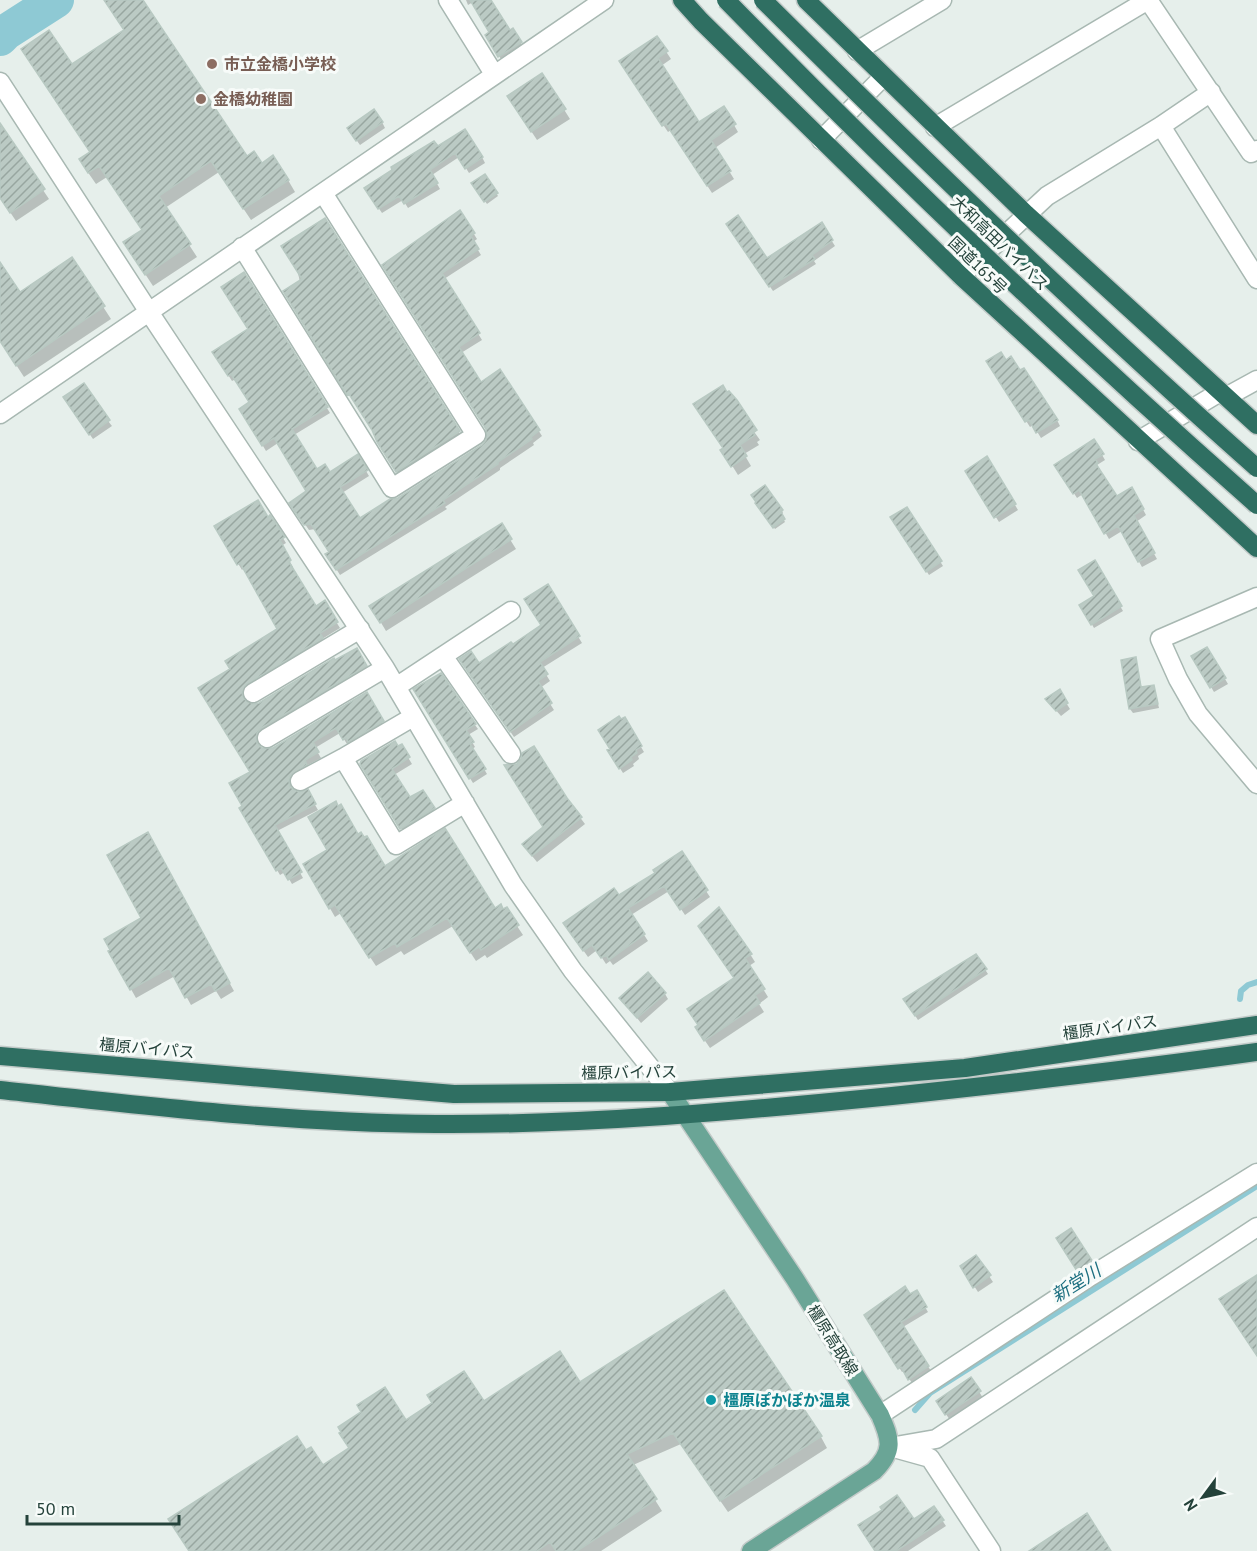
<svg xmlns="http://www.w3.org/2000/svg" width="1257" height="1551" font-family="'PT Sans','Noto Sans JP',sans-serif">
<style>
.shadow{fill:#0003}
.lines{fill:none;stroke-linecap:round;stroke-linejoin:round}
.stream{stroke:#8ec9d4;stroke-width:6}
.river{stroke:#8ec9d4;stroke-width:36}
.building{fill:url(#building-hatch);stroke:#b8c9c2;stroke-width:1.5}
.minor-casing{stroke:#a8b8b2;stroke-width:21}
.major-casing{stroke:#c2cac8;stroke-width:21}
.highway-casing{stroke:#c2cac8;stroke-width:21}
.minor{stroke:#fff;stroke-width:18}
.major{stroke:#6aa596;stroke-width:18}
.highway{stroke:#2f6f62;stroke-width:18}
.highway-bridge-casing{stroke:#c2cac8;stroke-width:21;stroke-linecap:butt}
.highway-bridge{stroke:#2f6f62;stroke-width:18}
.education-dot{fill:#8d6e63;stroke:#f7fbf9;stroke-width:2}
.culture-dot{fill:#0f9aa8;stroke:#f7fbf9;stroke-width:2}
.labels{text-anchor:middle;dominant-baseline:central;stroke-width:6;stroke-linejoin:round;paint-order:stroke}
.education-label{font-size:16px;font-weight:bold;fill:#785e54;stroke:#f7fbf9;text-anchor:start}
.street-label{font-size:16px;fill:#24423a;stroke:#f7fbf9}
.culture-label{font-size:16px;font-weight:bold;fill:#0d838f;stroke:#f7fbf9;text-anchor:start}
.water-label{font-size:18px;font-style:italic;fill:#1c6f80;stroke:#f7fbf9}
</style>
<defs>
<pattern id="building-hatch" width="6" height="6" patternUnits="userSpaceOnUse" patternTransform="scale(1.5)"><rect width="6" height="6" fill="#bbcac4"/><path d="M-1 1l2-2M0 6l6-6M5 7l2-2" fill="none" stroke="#98a6a0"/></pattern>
</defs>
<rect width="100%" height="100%" fill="#e6efeb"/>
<path class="shadow" d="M104,0H141L247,158L288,180L295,192L251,220L219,172L165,208L197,257L153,286L132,254L144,231L107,177L96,184L87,171L91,153L72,67L125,31Z
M466,0H489L510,32L513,30L524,48L502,61L487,35L491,33L473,2L468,5Z
M657,38L671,59L661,66L698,124L734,125L738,132L715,148L734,179L712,193L671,130L668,132L625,68Z
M542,75L570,119L537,140L514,105Z
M382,122L385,128L360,145L352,134Z
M0,126L49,199L16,221L0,197Z
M437,148L482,157L485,163L469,173L459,157L432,175L440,189L408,208L403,200L382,213L369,194Z
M485,176L498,196L487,204L473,184Z
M460,212L477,239L473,242L481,255L444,279L482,340L461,353L481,384L500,371L542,436L533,443L534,445L500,468V470L445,507L447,509L340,575L327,554L330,552L315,529L309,530L294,508L308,492L278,443L266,451L241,409L251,402L236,379L232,381L214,353L250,330L244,274L330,413L294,435L316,471L330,474L366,471L369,476L342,493L360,520L399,499L483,446L488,440L487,429L384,266Z
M325,220L462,437L400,476L374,431L353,398L352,399L285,292L300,282L297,269Z
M821,224L835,246L814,261L816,264L773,291L731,230L767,260Z
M72,259L111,319L24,377L0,340V274L19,294Z
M988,361L1057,420L1060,426L1041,438L1033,425L1030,427Z
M727,394L760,440L757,442L759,445L744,454L751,466L738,475L728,459L724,449Z
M68,403L108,421L112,426L93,439Z
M1094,441L1105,460L1097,465L1100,469L1098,470L1116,498L1132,489L1146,515L1136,522L1157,559L1142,567L1122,531L1109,539L1083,494L1077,498L1056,465Z
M987,459L1018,510L999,522L967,471Z
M764,487L782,511L783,513L781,515L785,522L775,529L758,506Z
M907,509L943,566L929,575L892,518Z
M270,517L286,543L281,546L293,567L291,568L315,608L324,603L340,628L322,639L325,644L249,689L244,699L245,702L252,706L259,704L357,650L369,672L259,739V748L261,750L273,749L366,694L385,727L353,746L350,742L347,744L340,733L315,748L321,758L306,766L309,771L293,781L291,788L299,794L307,791L318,810L277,831L303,878L292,884L285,872L280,875L241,808L252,772L232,669L279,629L244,568L242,570L216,527Z
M501,525L516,549L386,631L371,606Z
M1094,562L1123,611L1094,628L1081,605L1096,597Z
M547,586L582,643L542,668L550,681L540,688L554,710L514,737L464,665H479L543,625Z
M1207,649L1228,684L1214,692L1193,657Z
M1135,659L1142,689L1154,687L1159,708L1133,713L1130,709Z
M415,690L475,725L478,729L468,735L475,747L472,749L487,774L473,783Z
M1059,692L1070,709L1061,716L1047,700Z
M624,719L644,752L638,756L639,759L633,764L634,766L623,773L609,751L612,749L621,721Z
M401,746L412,764L394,775L410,800L423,792L437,814L405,834L365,770Z
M566,799L585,824L537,862L528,851Z
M147,835L234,991L221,999L216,991L191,1005L175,976L136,998L110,952L143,918Z
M357,836L384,868L494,910L517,926L523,935L487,958L485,955L476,961L453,926L404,955L401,951L376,966L341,913L335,917L305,865Z
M657,873L706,891L710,897L685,915L669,891L631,915L648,941L613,965L610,961L606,964L597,950L588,957L569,930Z
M705,934L750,954L755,962L749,966L768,997L759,1004L764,1012L710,1048L701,1035L699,1026L735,979Z
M976,956L988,974L918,1020L905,1000Z
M665,994L668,999L641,1023L621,998Z
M1061,1244L1091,1262L1095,1268L1082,1276Z
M962,1267L989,1276L993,1282L978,1292Z
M916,1292L928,1312L903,1327L931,1371L912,1383L904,1371L902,1372L866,1315Z
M971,1379L983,1398L950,1420L941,1407Z
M580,1384L821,1437L827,1448L728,1512L681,1444L633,1465L662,1511L601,1551H190L306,1452L323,1467L405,1422L483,1403Z
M934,1508L946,1526L908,1551H876L913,1521Z"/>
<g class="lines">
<path class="stream" d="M1240,999L1241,991L1248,985L1257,982
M915,1410L930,1393L1257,1186"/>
<path class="river" d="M0,38L6,32L56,0"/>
</g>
<path class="building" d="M104,0H143L247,156L254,151L262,163L273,155L289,180L243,209L211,161L159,196L191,244L145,275L123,242L142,230L99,166L88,173L79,159L90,152L21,49L49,30L72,64L124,30Z
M470,0H491L510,30L513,28L522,42L498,57L485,35L489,32Z
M657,36L668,51L658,58L699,122L724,106L736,124L711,140L731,171L707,186L666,124L662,126L619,61Z
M542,73L566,109L531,132L507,96Z
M374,109L383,122L356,141L347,128Z
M0,123L45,189L10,213L0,198Z
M465,129L483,157L465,169L455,153L430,170L438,183L404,204L399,196L378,209L364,188L392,170L391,167L434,141L438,146Z
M485,174L498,193L484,202L471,183Z
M460,210L475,233L471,236L479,249L442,273L480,333L459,347L481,382L500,369L540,430L531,437L532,439L498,462V464L443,500L445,503L336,570L325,554L329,552L311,524L304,525L289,503L306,491L274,438L262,446L239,409L249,402L231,374L228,376L212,352L248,329L221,287L244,272L328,407L292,429L317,469L325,464L330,472L358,454L368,470L340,487L360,518L390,499L398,498L482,445L486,440V429L382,265Z
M738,215L767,258L822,222L833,240L812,255L815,259L769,287L726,224Z
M325,218L460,431L396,472L377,442L372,430L349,394L347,395L283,291L302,279L281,246Z
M72,257L105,306L16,366L0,341V262L20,292Z
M1001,352L1006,360L1011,356L1020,370L1024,368L1058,420L1036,433L1029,420L1025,422L986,361Z
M84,383L110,420L89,435L63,397Z
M723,385L727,392L729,391L737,400L757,430L753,433L755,435L740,445L747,456L731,467L720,450L723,448L693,404Z
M1094,439L1104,454L1095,459L1098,463L1096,464L1117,496L1132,487L1144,509L1134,515L1155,553L1138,562L1118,526L1104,534L1079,490L1073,494L1054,465Z
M987,456L1016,504L994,518L965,471Z
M765,485L783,510L781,512L785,519L773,528L755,503L756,502L751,495Z
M258,500L268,517L270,515L285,537L280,540L291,560L289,562L316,606L325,600L338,622L320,633L323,638L247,684L242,693L244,699L253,704L259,703L334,658L335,660L357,648L367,666L261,728L257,733V743L262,748H273L367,692L384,721L348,742L346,738L343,740L336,728L313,742L319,752L305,760L307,765L290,776L289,781L290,787L299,792L308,789L316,804L275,825L302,872L288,880L281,868L276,871L239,808L242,806L229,783L250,772L198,688L230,669L225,661L277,629L240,563L237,565L214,526Z
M907,507L942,561L926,572L890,517Z
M502,523L512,539L380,623L369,606Z
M1095,560L1122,606L1091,625L1079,605L1094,596L1078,570Z
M548,584L580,636L540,662L548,674L538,681L552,703L510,732L459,659L471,651L479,663L511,642L513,644L541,625L524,599Z
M1207,647L1226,678L1210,688L1191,656Z
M1136,657L1141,687L1154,685L1158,704L1129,709L1121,660Z
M441,673L476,724L466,730L474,742L470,744L486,769L469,779L413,689Z
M1060,689L1068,703L1056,711L1045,699Z
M619,716L621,719L625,717L642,746L636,750L637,753L631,757L632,760L619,769L607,750L610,749L598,730Z
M395,741L398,746L402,744L410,757L392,769L410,797L423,790L435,808L400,829L360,764L361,761Z
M534,746L567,798L582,817L532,856L522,844L543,827L504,765L517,764L521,759L522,753Z
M336,801L338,806L341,804L358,834L361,832L364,837L367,836L385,866L445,828L495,908L501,904L503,909L507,907L519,925L481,950L479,947L470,953L447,918L397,947L395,943L369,958L335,905L329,909L303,864L327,850L308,817Z
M148,832L230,983L215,991L211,984L185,998L169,968L130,990L108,951L110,950L104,939L141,918L107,855Z
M682,851L708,890L680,910L664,886L628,908L645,934L609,960L606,955L601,958L592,945L583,951L563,923L614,888L619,895L655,873L653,870Z
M719,907L752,954L745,958L765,989L755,995L760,1003L704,1041L695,1027L698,1025L687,1009L734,978L698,926Z
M976,954L987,969L915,1016L903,999Z
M648,972L666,993L637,1018L619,998Z
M1071,1228L1093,1262L1077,1271L1056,1238Z
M976,1255L991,1275L973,1288L960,1266Z
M1257,1275V1356L1219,1299Z
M905,1286L910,1294L917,1290L927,1307L901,1322L929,1366L908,1380L901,1367L898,1369L864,1315Z
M724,1290L822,1436L720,1501L673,1433L627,1454L657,1499L577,1551H556L550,1542L537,1551H189L168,1519L297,1436L306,1450L311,1447L323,1465L349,1448L339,1433L341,1432L338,1427L361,1412L357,1405L385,1387L406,1420L432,1403L427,1395L464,1371L484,1401L560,1351L580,1382Z
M971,1377L981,1391L945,1415L936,1401Z
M897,1495L914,1519L934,1506L944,1520L896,1551H875L858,1525L882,1510L880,1507Z
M1087,1513L1111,1551H1029Z"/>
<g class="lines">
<defs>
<path id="minor" d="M448,0L494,74
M1148,0L1251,153L1257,150
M857,51L942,0
M0,82L149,312L385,668L513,885L573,971L670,1092
M1161,126L1257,279
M935,127L1148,0
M821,140L883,77
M242,247L392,488L476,435L323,193
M961,276L1047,196L1161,126L1211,92
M1226,397L1257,380
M0,414L604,0
M1138,441L1220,392
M1257,597L1160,639L1178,679L1198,714L1257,784
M443,656L511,754
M396,687L511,611
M253,693L360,629
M413,717L343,758L396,845L465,803
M267,738L385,668
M300,781L343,758
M880,1415L1091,1276L1257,1173
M890,1447L936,1439L1257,1227
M894,1448L930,1458L991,1551"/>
<path id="major" d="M670,1092L795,1279L880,1415C891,1440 894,1451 874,1471L751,1551"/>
<path id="highway" d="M682,0L701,21L961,276L1257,548
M806,0L1026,214L1257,425
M0,1056L454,1094L670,1092L965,1068L1257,1025
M0,1090C145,1106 290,1123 436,1124C588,1125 741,1111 892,1096C1014,1083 1136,1069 1257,1052"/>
</defs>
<use href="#minor" class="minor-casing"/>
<use href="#major" class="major-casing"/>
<use href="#highway" class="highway-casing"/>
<use href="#minor" class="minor"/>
<use href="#major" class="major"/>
<use href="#highway" class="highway"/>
<defs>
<path id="highway-bridge" d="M726,0C897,175 1074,344 1257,505
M763,0C924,160 1087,318 1257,468"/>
</defs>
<use href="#highway-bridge" class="highway-bridge-casing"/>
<use href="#highway-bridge" class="highway-bridge"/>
</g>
<g class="education-dot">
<circle cx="212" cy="64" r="6"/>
<circle cx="201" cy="99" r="6"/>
</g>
<circle class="culture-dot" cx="711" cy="1400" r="6"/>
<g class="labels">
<g class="education-label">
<text x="224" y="64">市立金橋小学校</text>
<text x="213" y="99">金橋幼稚園</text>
</g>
<g class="street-label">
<text transform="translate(1000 243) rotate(44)">大和高田バイパス</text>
<text transform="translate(978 265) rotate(44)">国道165号</text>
<text transform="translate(1110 1027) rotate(-8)">橿原バイパス</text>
<text transform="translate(147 1048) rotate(5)">橿原バイパス</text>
<text transform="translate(629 1072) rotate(-1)">橿原バイパス</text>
<text transform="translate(833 1340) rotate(58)">橿原高取線</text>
</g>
<g class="culture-label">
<text x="723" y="1400">橿原ぽかぽか温泉</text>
</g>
<g class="water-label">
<text transform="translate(1076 1283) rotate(-32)">新堂川</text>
</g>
</g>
<g transform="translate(1203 1497) rotate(237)" stroke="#f7fbf9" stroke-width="4.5" paint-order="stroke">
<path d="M0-4.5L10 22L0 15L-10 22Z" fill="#24423a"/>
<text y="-9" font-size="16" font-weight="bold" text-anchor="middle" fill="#24423a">N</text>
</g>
<path d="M27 1515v9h152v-9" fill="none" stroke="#24423a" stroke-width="3"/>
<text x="36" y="1515" font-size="18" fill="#24423a" stroke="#f7fbf9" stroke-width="4.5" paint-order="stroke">50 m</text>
</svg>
